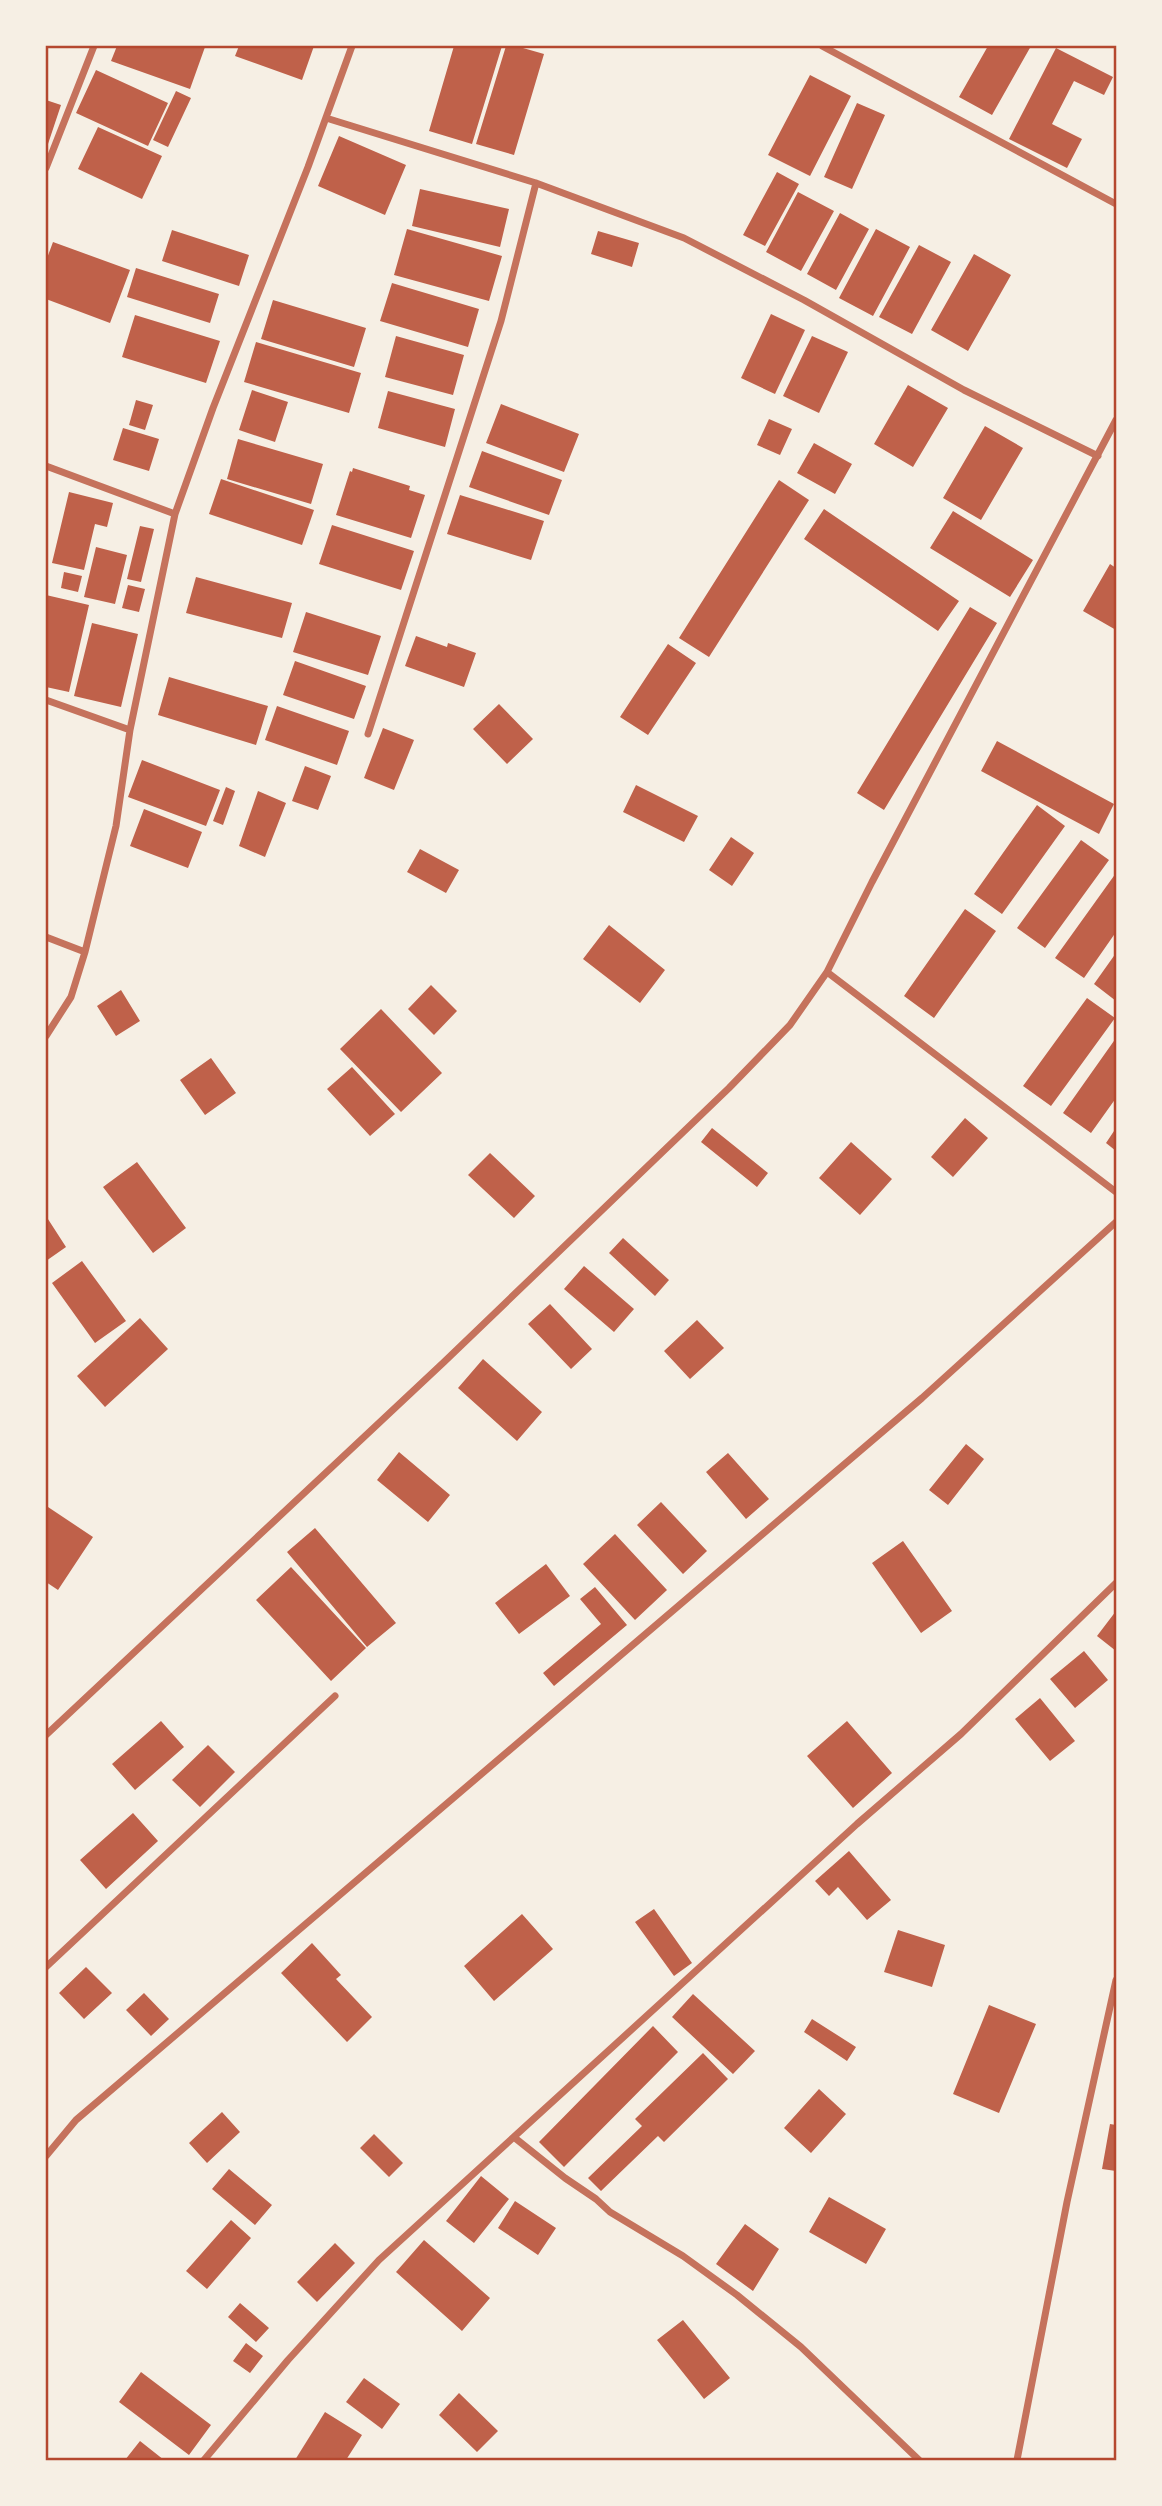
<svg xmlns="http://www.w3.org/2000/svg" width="1162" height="2506" font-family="Poppins,sans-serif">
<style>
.building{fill:#bf614a}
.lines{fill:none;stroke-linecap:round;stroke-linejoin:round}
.minor{stroke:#c5725c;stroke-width:7}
.neatline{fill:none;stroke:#b5482f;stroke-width:2.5}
</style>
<rect width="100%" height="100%" fill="#f6efe4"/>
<path class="building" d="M117,46H199L205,47L190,89L111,61Z
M239,46H314L302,80L235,56Z
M454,46H502L472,144L429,131Z
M506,46H516L544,54L514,155L476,144Z
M988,46H1031L992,115L959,97Z
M1056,48L1113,77L1104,95L1074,81L1052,124L1082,139L1067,168L1009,139Z
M96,70L168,103L148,146L76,113Z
M810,75L851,96L810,176L768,155Z
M176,91L191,98L168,147L153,140Z
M46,100L61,105L48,144H46Z
M857,103L885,115L852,189L824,177Z
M98,127L162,156L142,199L78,169Z
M339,136L406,165L385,215L318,186Z
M777,172L799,184L765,246L743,235Z
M420,189L509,209L500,247L412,226Z
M798,192L834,211L801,271L766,252Z
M840,213L869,229L836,290L807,274Z
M407,229L502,256L489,301L394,275Z
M876,229L910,247L873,316L839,298Z
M172,230L249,255L239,286L162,261Z
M598,231L639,243L632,267L591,254Z
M53,242L130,270L110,323L46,299V261Z
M919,245L951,262L912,334L879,317Z
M974,254L1011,275L968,351L931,330Z
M136,268L219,294L210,323L127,297Z
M392,283L479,309L468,347L380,321Z
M273,300L366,328L354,367L261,339Z
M771,314L805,330L775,394L741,378Z
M135,315L220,341L206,383L122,357Z
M396,336L464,355L453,395L385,377Z
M812,336L848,352L819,413L783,396Z
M256,342L361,373L349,413L244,382Z
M908,385L948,408L913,467L874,444Z
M252,390L288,402L275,442L239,430Z
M388,391L455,409L445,447L378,428Z
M136,400L153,405L145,430L129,425Z
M501,404L579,434L564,472L486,443Z
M769,419L792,429L780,455L757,445Z
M985,426L1023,448L981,520L943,498Z
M123,428L159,439L149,471L113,460Z
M238,439L323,464L311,504L227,479Z
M814,443L852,464L835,494L797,473Z
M482,451L562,480L549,515L469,487Z
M353,468L410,486L409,490L425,495L411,538L336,515L350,471L352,472Z
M221,479L314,510L302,545L209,514Z
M779,480L809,500L709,657L679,638Z
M69,492L113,503L107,527L95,524L84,570L52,563Z
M460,495L544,521L531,560L447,534Z
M824,509L959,601L938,631L804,539Z
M953,511L1033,560L1010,597L930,548Z
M332,525L414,551L401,590L319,564Z
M140,526L154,529L141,582L127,579Z
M96,547L127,555L115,604L84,597Z
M1110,564L1116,568V630L1083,611Z
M64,572L82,576L78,592L61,588Z
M196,577L292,603L282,638L186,613Z
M128,585L145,589L139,612L122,608Z
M46,595L89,605L69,692L46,687Z
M970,607L997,623L884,810L857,793Z
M306,612L381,636L368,675L293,652Z
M92,623L138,634L121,707L74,696Z
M416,636L447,647L448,643L476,653L464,687L405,666Z
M668,644L696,663L648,735L620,717Z
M295,661L366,686L354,719L283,695Z
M169,677L268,706L256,745L158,715Z
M499,704L533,739L507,764L473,729Z
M277,706L349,731L337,765L265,740Z
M383,728L414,740L394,790L364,778Z
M997,741L1114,804L1099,834L981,771Z
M142,760L220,790L206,826L128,797Z
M305,766L331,776L318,810L292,801Z
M636,785L698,816L684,842L623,812Z
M226,787L235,791L223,825L213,821Z
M258,791L286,803L265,857L239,846Z
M1037,805L1065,826L1002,914L974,894Z
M144,809L202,832L188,868L130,846Z
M731,837L754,853L732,886L709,870Z
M1081,840L1109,860L1045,948L1017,928Z
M420,849L459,870L446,893L407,872Z
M1116,873V932L1084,978L1055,958Z
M965,909L996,931L934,1018L904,996Z
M609,925L665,970L640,1003L583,959Z
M1116,953V1001L1094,984Z
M431,985L457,1011L434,1035L408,1009Z
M121,990L140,1021L116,1036L97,1006Z
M1087,998L1115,1018L1051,1106L1023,1086Z
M381,1009L442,1073L401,1112L340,1049Z
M1116,1038V1098L1091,1133L1063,1113Z
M211,1058L236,1093L205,1115L180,1080Z
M352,1067L395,1114L370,1136L327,1089Z
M965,1118L988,1138L953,1177L931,1157Z
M712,1128L768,1173L757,1187L701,1142Z
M1116,1128V1151L1106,1143Z
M851,1142L892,1179L860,1215L819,1178Z
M490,1153L535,1196L514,1218L468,1175Z
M137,1162L186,1228L153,1253L103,1187Z
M46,1216L66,1247L46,1261Z
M623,1238L669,1280L655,1296L609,1253Z
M82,1261L126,1321L95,1343L52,1283Z
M584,1266L634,1309L614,1332L564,1289Z
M550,1304L592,1349L571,1369L528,1324Z
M140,1318L168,1349L105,1407L77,1376Z
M697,1320L724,1348L690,1379L664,1351Z
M483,1359L542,1412L517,1441L458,1388Z
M966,1444L984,1459L948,1505L929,1490Z
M399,1452L450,1495L428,1522L377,1480Z
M728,1453L769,1499L746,1519L706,1472Z
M661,1502L707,1551L683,1574L637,1525Z
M48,1507L93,1537L58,1590L46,1582V1511Z
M315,1528L396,1623L367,1647L287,1552Z
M615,1534L667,1590L635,1620L583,1564Z
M903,1541L952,1611L921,1633L872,1563Z
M546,1564L570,1596L519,1634L495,1603Z
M291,1567L366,1648L331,1681L256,1600Z
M595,1587L627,1625L554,1686L543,1673L601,1624L580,1599Z
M1116,1611V1651L1097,1636Z
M1084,1651L1108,1680L1075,1708L1050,1679Z
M1040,1698L1075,1741L1050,1761L1015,1719Z
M161,1721L184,1747L135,1790L112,1764Z
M847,1721L892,1773L853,1808L807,1756Z
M208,1745L235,1772L200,1807L172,1780Z
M133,1813L158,1841L106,1889L80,1860Z
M849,1851L891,1900L867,1920L838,1887L829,1896L815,1881Z
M654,1909L692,1963L674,1976L635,1922Z
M522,1914L553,1949L494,2001L464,1966Z
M898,1930L945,1945L932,1987L884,1972Z
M312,1943L341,1975L336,1979L372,2017L347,2042L281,1973Z
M86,1967L112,1993L84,2019L59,1993Z
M144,1993L169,2019L151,2036L126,2010Z
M693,1994L755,2051L733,2074L672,2017Z
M989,2005L1036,2024L999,2113L953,2094Z
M812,2019L856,2047L847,2061L804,2032Z
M653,2026L678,2052L564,2167L539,2142Z
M703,2053L728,2079L664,2142L658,2136L601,2191L588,2178L642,2126L635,2119Z
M819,2089L846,2114L811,2153L784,2128Z
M222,2112L240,2132L207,2163L189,2143Z
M1110,2124L1116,2125V2171L1102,2169Z
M374,2134L403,2163L389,2177L360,2148Z
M229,2169L272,2205L255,2225L212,2189Z
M481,2176L509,2199L474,2243L446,2221Z
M829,2197L886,2229L866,2264L809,2232Z
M515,2201L556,2228L538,2255L498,2228Z
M231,2220L251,2238L207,2289L186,2271Z
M745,2224L779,2249L753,2291L716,2264Z
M424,2240L490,2298L462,2331L396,2272Z
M335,2243L355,2263L317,2302L297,2282Z
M240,2303L269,2328L256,2342L228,2317Z
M683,2320L730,2378L704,2399L657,2340Z
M246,2343L263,2356L250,2373L233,2361Z
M141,2372L211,2425L189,2455L119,2402Z
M364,2378L400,2404L382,2429L346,2402Z
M459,2393L498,2431L477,2452L439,2415Z
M325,2412L362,2435L346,2460H295Z
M140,2441L164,2460H125Z"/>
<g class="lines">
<path class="minor" d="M822,46L1116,204
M326,118L536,183L684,238L804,300L964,390L1098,456
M46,168L94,46
M46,466L175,514
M46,700L130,730
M368,734L501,321L536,183
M46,937L85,952
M827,972L1116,1192
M46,1036L71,997L85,952L116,826L130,730L175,514L213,408L308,167L352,46
M46,1735L444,1362L729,1088L790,1025L827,972L872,882L1116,420
M46,1967L335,1696
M515,2138L565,2178L596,2199L610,2212L683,2256L737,2295L801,2347L919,2460
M46,2156L76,2120L922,1398L1116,1222
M204,2460L288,2360L379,2260L857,1824L961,1734L1116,1583
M1017,2460L1067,2202L1116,1980"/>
</g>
<rect width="1162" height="2506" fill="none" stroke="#f6efe4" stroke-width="94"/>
<rect x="47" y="47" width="1068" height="2412" class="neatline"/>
</svg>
